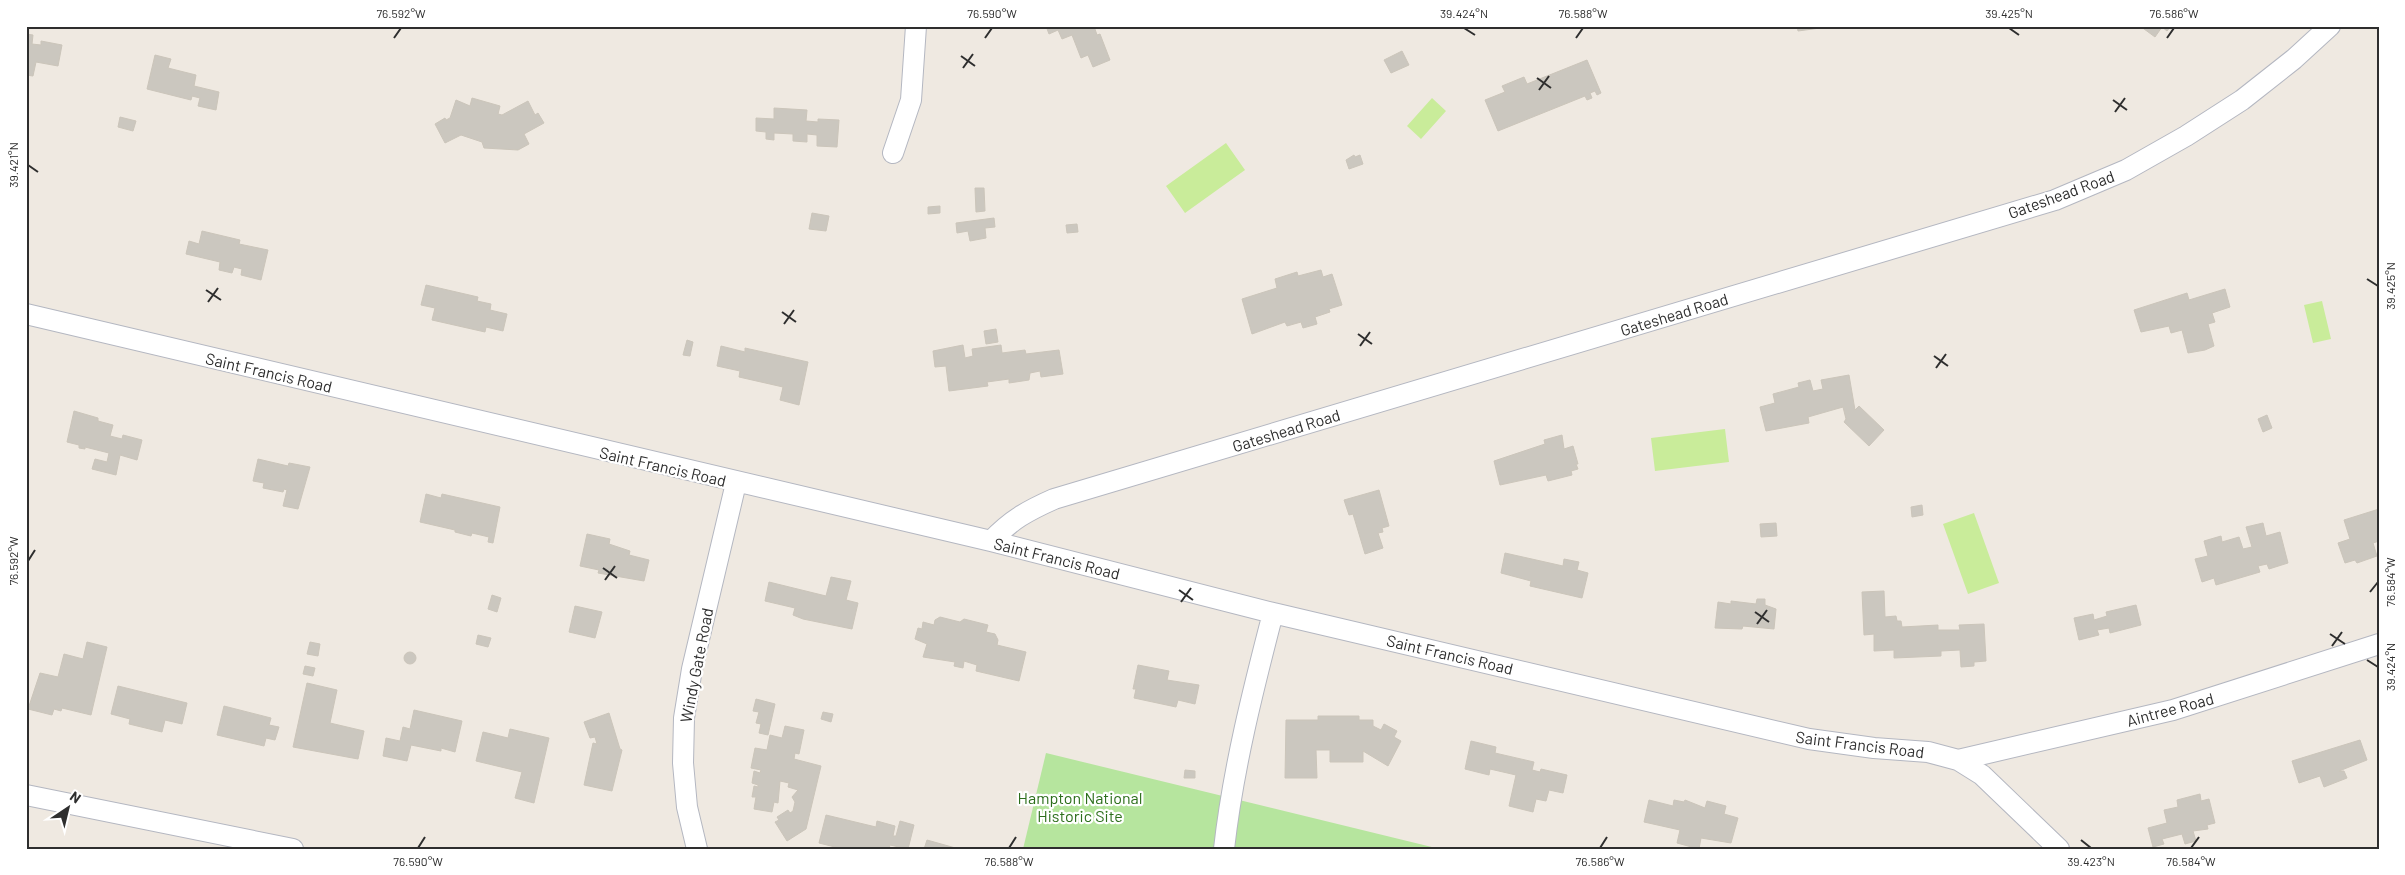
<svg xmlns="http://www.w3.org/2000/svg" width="2405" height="875" font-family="Barlow,sans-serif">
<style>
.green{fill:#b6e59e}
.pitch{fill:#c9ec9a}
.building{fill:#cbc7bf;stroke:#cbc5ba}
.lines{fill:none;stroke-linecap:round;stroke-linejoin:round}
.minor-casing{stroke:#b4b7c1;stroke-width:22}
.minor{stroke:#fff;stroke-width:20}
.ticks{fill:none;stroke:#2e2e2e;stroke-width:2}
.labels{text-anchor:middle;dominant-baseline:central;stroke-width:4.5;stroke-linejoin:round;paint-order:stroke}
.street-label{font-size:16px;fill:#2e2e2e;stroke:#fff}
.park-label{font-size:16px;fill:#2c6e1b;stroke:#fff}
.neatline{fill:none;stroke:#2e2e2e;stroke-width:2}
.ticks-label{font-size:12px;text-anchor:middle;fill:#2e2e2e}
</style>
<rect width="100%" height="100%" fill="#efe9e1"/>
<path class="green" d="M1046,753L1440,849H1023Z"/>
<path class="pitch" d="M1432,98L1446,111L1421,139L1407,126Z
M1226,143L1245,170L1185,213L1166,186Z
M2322,301L2331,339L2313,343L2304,305Z
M1725,429L1729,462L1655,471L1651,438Z
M1974,513L1999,583L1968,594L1943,524Z"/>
<path class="building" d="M1046,26H1094L1097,35L1100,34L1110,60L1093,67L1088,55L1081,58L1072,35L1062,39L1058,30L1049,34Z
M1797,26H1820V28L1798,31Z
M2140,26H2171L2167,31L2162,27L2155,37Z
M26,34L33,35L32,44L41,45V41L62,45L58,66L36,62L33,76L26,75Z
M1402,51L1409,65L1391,73L1384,60Z
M155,55L171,59L168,68L196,75L194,86L219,92L216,110L198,106L200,98L192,96L191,100L147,89Z
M1587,60L1601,93L1597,95L1595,91L1590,93L1592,98L1587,100L1585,96L1498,131L1485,100L1505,92L1502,86L1524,77L1527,84Z
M472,98L500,106L498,114L502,115L528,101L535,115L538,113L544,123L524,134L529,144L518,150L484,148L482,142L461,135L445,143L435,124L445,118L446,120L450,118L456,100L470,106Z
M774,108L807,110L806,121L818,122V119L839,120L837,147L817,146V135L807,134V142L793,141V134L774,133V140L766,139V132L756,131V118L774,119Z
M120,117L136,121L133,131L118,127Z
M1354,155L1355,157L1360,155L1363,164L1349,169L1346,160Z
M975,188H984L985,211L976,212Z
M940,206V213L928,214V207Z
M812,213L829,216L826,231L809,229Z
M994,218L995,227L985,228L986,238L970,241L968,231L957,233L956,223Z
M1077,224L1078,232L1067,233L1066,225Z
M202,231L240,240L239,244L268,250L261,280L241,275L242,269L234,267L232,273L219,270L220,262L186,254L189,241L199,244Z
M1321,270L1323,277L1332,274L1342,305L1329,309L1330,312L1315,317L1317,324L1303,328L1301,322L1287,326L1285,322L1252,334L1242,299L1277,288L1275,279L1297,272L1298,276Z
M426,285L478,297L477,301L491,304L490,310L507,314L503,331L486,327L485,332L432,320L435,308L421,305Z
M2225,289L2230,307L2212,313L2215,322L2208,324L2214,346L2205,350L2188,353L2182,330L2171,333L2169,326L2141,332L2134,310L2187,293L2189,300Z
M996,329L998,342L986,344L984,331Z
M687,340L693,342L690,356L683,355Z
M963,345L965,358L973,356L972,349L1001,345L1002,353L1025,350L1026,354L1059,350L1063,374L1041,377L1040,371L1030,373L1029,380L1009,383V379L987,382L988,386L949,391L946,366L935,367L933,351Z
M721,346L745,352V348L808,362L799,405L780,400L783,387L739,377L740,371L717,366Z
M1849,375L1855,410L1859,406L1884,430L1869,446L1844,422L1846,419L1843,407L1808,417L1809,423L1766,431L1760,407L1775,403L1773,394L1799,387L1798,383L1810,380L1813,391L1823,389L1821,380Z
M74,411L98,418V421L113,425L110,436L122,439L123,435L142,440L137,460L120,455L116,475L92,469L95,459L107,462L109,453L85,447V449L79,448V445L67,442Z
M2267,415L2272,428L2263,432L2258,419Z
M1562,435L1564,449L1573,446L1578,464H1576L1578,469L1571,471L1572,475L1548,481L1546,475L1500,485L1494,461L1545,444L1544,440Z
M258,459L288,466L289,463L310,467L298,509L283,506L287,490L284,489L283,492L263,488L264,483L253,481Z
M1379,490L1389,526L1382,528L1383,532L1378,533L1383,548L1365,554L1353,514L1349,515L1344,500Z
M426,494L441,498L442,494L500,507L493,543L488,542L489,537L472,533L471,536L455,532V530L420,522Z
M1922,505L1923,515L1912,517L1911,507Z
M2379,509V541L2373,543L2377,556L2357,563L2355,560L2345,563L2338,543L2350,539L2344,520Z
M1776,523L1777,536L1761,537L1760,524Z
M2263,523L2266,536L2280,532L2288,563L2269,569L2267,564L2258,566L2260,572L2216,585L2214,578L2202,582L2195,559L2208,556L2204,541L2221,536L2222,542L2239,537L2243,549L2252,547L2246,527Z
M587,534L610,539L609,544L630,551L629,555L649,560L644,581L598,573L599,570L580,566Z
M1505,553L1563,566L1564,559L1579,562L1577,570L1588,573L1582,598L1530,586L1531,581L1501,573Z
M831,577L851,581L846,600L858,603L852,629L803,619L793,615L795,608L765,601L769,582L826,596Z
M1884,591L1885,617L1896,616L1897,621H1901L1902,627L1938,625V630H1960L1959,625L1984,624L1986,661L1974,662V666L1961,667L1960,650L1941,651V656L1894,658V650L1874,651V634L1864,635L1862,592Z
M492,595L501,598L497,612L488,609Z
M1757,599H1765V605L1776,609L1774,629L1743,626L1742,629L1715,628L1718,602L1731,604V601L1756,604Z
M2136,605L2141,625L2110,633L2109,628L2097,630L2099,635L2079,640L2074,618L2093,614L2094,620L2107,616L2106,612Z
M575,606L602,612L595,638L569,632Z
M940,617L960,622L964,619L988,625L986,632L995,634L998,640L997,645L1026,652L1019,681L976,671L977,665L964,661L963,668L954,666L955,662L923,657L927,644L915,639L918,628L922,629L923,622L934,625L935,620Z
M478,635L491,638L488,647L476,644Z
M87,642L107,647L91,715L62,708L61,711L54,709L52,715L28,709L40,673L58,677L64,654L83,659Z
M310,642L320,644L318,656L307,654Z
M404 658a6 6 0 1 1 12 0a6 6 0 1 1-12 0Z
M1138,665L1169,671L1167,680L1199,685L1195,704L1178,700L1176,707L1134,698L1136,689H1133Z
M305,666L315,668L313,676L303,674Z
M307,683L337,690L330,723L364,731L358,759L293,747Z
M118,686L187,703L182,724L165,720L162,732L129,724L130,719L111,714Z
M756,699L775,704L768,735L759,733L761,724L756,723L759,712L753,711Z
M224,706L271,718L269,725L279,727L275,740L266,738L264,746L217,735Z
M414,710L462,721L455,752L441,748V751L411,745L407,761L383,756L386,738L400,741L403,727L410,729Z
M823,712L833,714L831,722L821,719Z
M609,713L620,749L622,750L612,791L584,785L593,743L597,744L595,737L590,738L584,722Z
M1318,716H1359V720H1373V726L1381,730L1384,724L1397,731L1394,737L1401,741L1388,766L1363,751V762H1330V750H1316L1317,778H1285L1286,720H1318Z
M785,726L804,730L799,754L795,753L794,759L821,766L806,829L787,841L775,822L779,820L777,817L788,810L790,813L793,811L795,802L792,797L798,790L788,787L789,783L780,781L778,803L774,802L772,812L754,809L756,797H752L754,786L758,787V785L752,783L754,771L760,773L761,770L751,768L755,748L767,750L770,735L782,738Z
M510,729L549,738L534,803L515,798L522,772L476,761L483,732L508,738Z
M2360,740L2367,760L2339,771H2344L2347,778L2324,787L2320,776L2299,783L2292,761Z
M1471,741L1496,747L1495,753L1534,762L1532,770L1540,772L1541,769L1567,775L1563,793L1549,790L1546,801L1536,799L1533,812L1509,806L1516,775L1490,769L1489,775L1465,769Z
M1185,770L1195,771V778H1184Z
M2200,794L2201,801L2209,799L2215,823L2207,825L2208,829L2193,831L2196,841L2185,844L2182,834L2162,839L2164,844L2153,847L2148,828L2167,823L2164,810L2178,807L2177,800Z
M1649,800L1673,806L1674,800L1684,802L1685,800L1705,808L1707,801L1726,806L1724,814L1738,818L1731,843L1701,838L1699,849L1677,843L1680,830L1644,822Z
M826,815L876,827L877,821L895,826L893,836H896L900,821L914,825L908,849L890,845L889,849H843L819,843Z
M927,840L959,849H924Z"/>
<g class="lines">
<defs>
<path id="minor" d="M893,153L911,100L916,26
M26,314L991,541L1273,613L1809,739L1874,748L1928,752L1958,760L1982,775L2059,849
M991,541C1011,520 1027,511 1054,499L2055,200L2126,170L2186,136L2242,100L2294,59L2330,26
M1958,760L2173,710L2379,644
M26,795L293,849
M697,849L687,807L683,763L684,718L692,669L736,483
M1224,849C1233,769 1253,690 1273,613"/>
</defs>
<use href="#minor" class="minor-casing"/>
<use href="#minor" class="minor"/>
</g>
<path class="ticks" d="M1464,28L1475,35M2009,28L2019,35M394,38L401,28M985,38L992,28M1576,38L1583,28M2167,38L2174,28M961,56L975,66M963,68L973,54M1537,78L1551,88M1539,90L1549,76M2113,100L2127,110M2115,112L2125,98M28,165L38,172M2367,279L2378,286M206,290L221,300M208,302L218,288M782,312L796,322M784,324L794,310M1358,334L1372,344M1360,346L1370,332M1934,356L1948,366M1936,368L1946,354M28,561L35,550M603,568L617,578M605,580L615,566M1179,590L1193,600M2370,592L2378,582M1181,602L1191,588M1755,612L1769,622M1757,624L1767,610M2330,634L2345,644M2332,646L2342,632M2367,660L2378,667M2081,840L2091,848M418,848L425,837M1009,848L1016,837M1600,848L1607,837M2191,848L2199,837"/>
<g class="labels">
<g class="street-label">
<text transform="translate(2061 194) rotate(-20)">Gateshead Road</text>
<text transform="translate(1674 314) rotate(-17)">Gateshead Road</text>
<text transform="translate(269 372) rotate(13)">Saint Francis Road</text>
<text transform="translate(1286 430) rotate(-17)">Gateshead Road</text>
<text transform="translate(663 466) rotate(13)">Saint Francis Road</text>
<text transform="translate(1057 558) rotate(14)">Saint Francis Road</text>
<text transform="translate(1450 654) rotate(13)">Saint Francis Road</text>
<text transform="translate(696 665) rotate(-79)">Windy Gate Road</text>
<text transform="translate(2170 709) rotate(-15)">Aintree Road</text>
<text transform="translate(1860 744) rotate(7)">Saint Francis Road</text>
</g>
<g class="park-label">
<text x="1080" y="797">Hampton National<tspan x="1080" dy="18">Historic Site</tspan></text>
</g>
</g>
<rect width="2405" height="875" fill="none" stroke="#ffffff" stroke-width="55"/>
<g transform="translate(68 808) rotate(35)" stroke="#ffffff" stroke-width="4" paint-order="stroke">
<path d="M0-4L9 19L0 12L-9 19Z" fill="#2e2e2e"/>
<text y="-8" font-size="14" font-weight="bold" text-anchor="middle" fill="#2e2e2e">N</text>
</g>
<rect x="28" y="28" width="2350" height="820" class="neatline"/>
<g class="ticks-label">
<text x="401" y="18">76.592°W</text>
<text x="992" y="18">76.590°W</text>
<text x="1464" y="18">39.424°N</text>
<text x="1583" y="18">76.588°W</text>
<text x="2009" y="18">39.425°N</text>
<text x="2174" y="18">76.586°W</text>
<text transform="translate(14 165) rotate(-90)" y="4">39.421°N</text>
<text transform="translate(2391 286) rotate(-90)" y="4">39.425°N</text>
<text transform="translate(14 561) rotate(-90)" y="4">76.592°W</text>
<text transform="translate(2391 582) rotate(-90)" y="4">76.584°W</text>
<text transform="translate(2391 667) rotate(-90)" y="4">39.424°N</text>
<text x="418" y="866">76.590°W</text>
<text x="1009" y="866">76.588°W</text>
<text x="1600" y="866">76.586°W</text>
<text x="2091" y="866">39.423°N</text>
<text x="2191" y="866">76.584°W</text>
</g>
</svg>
